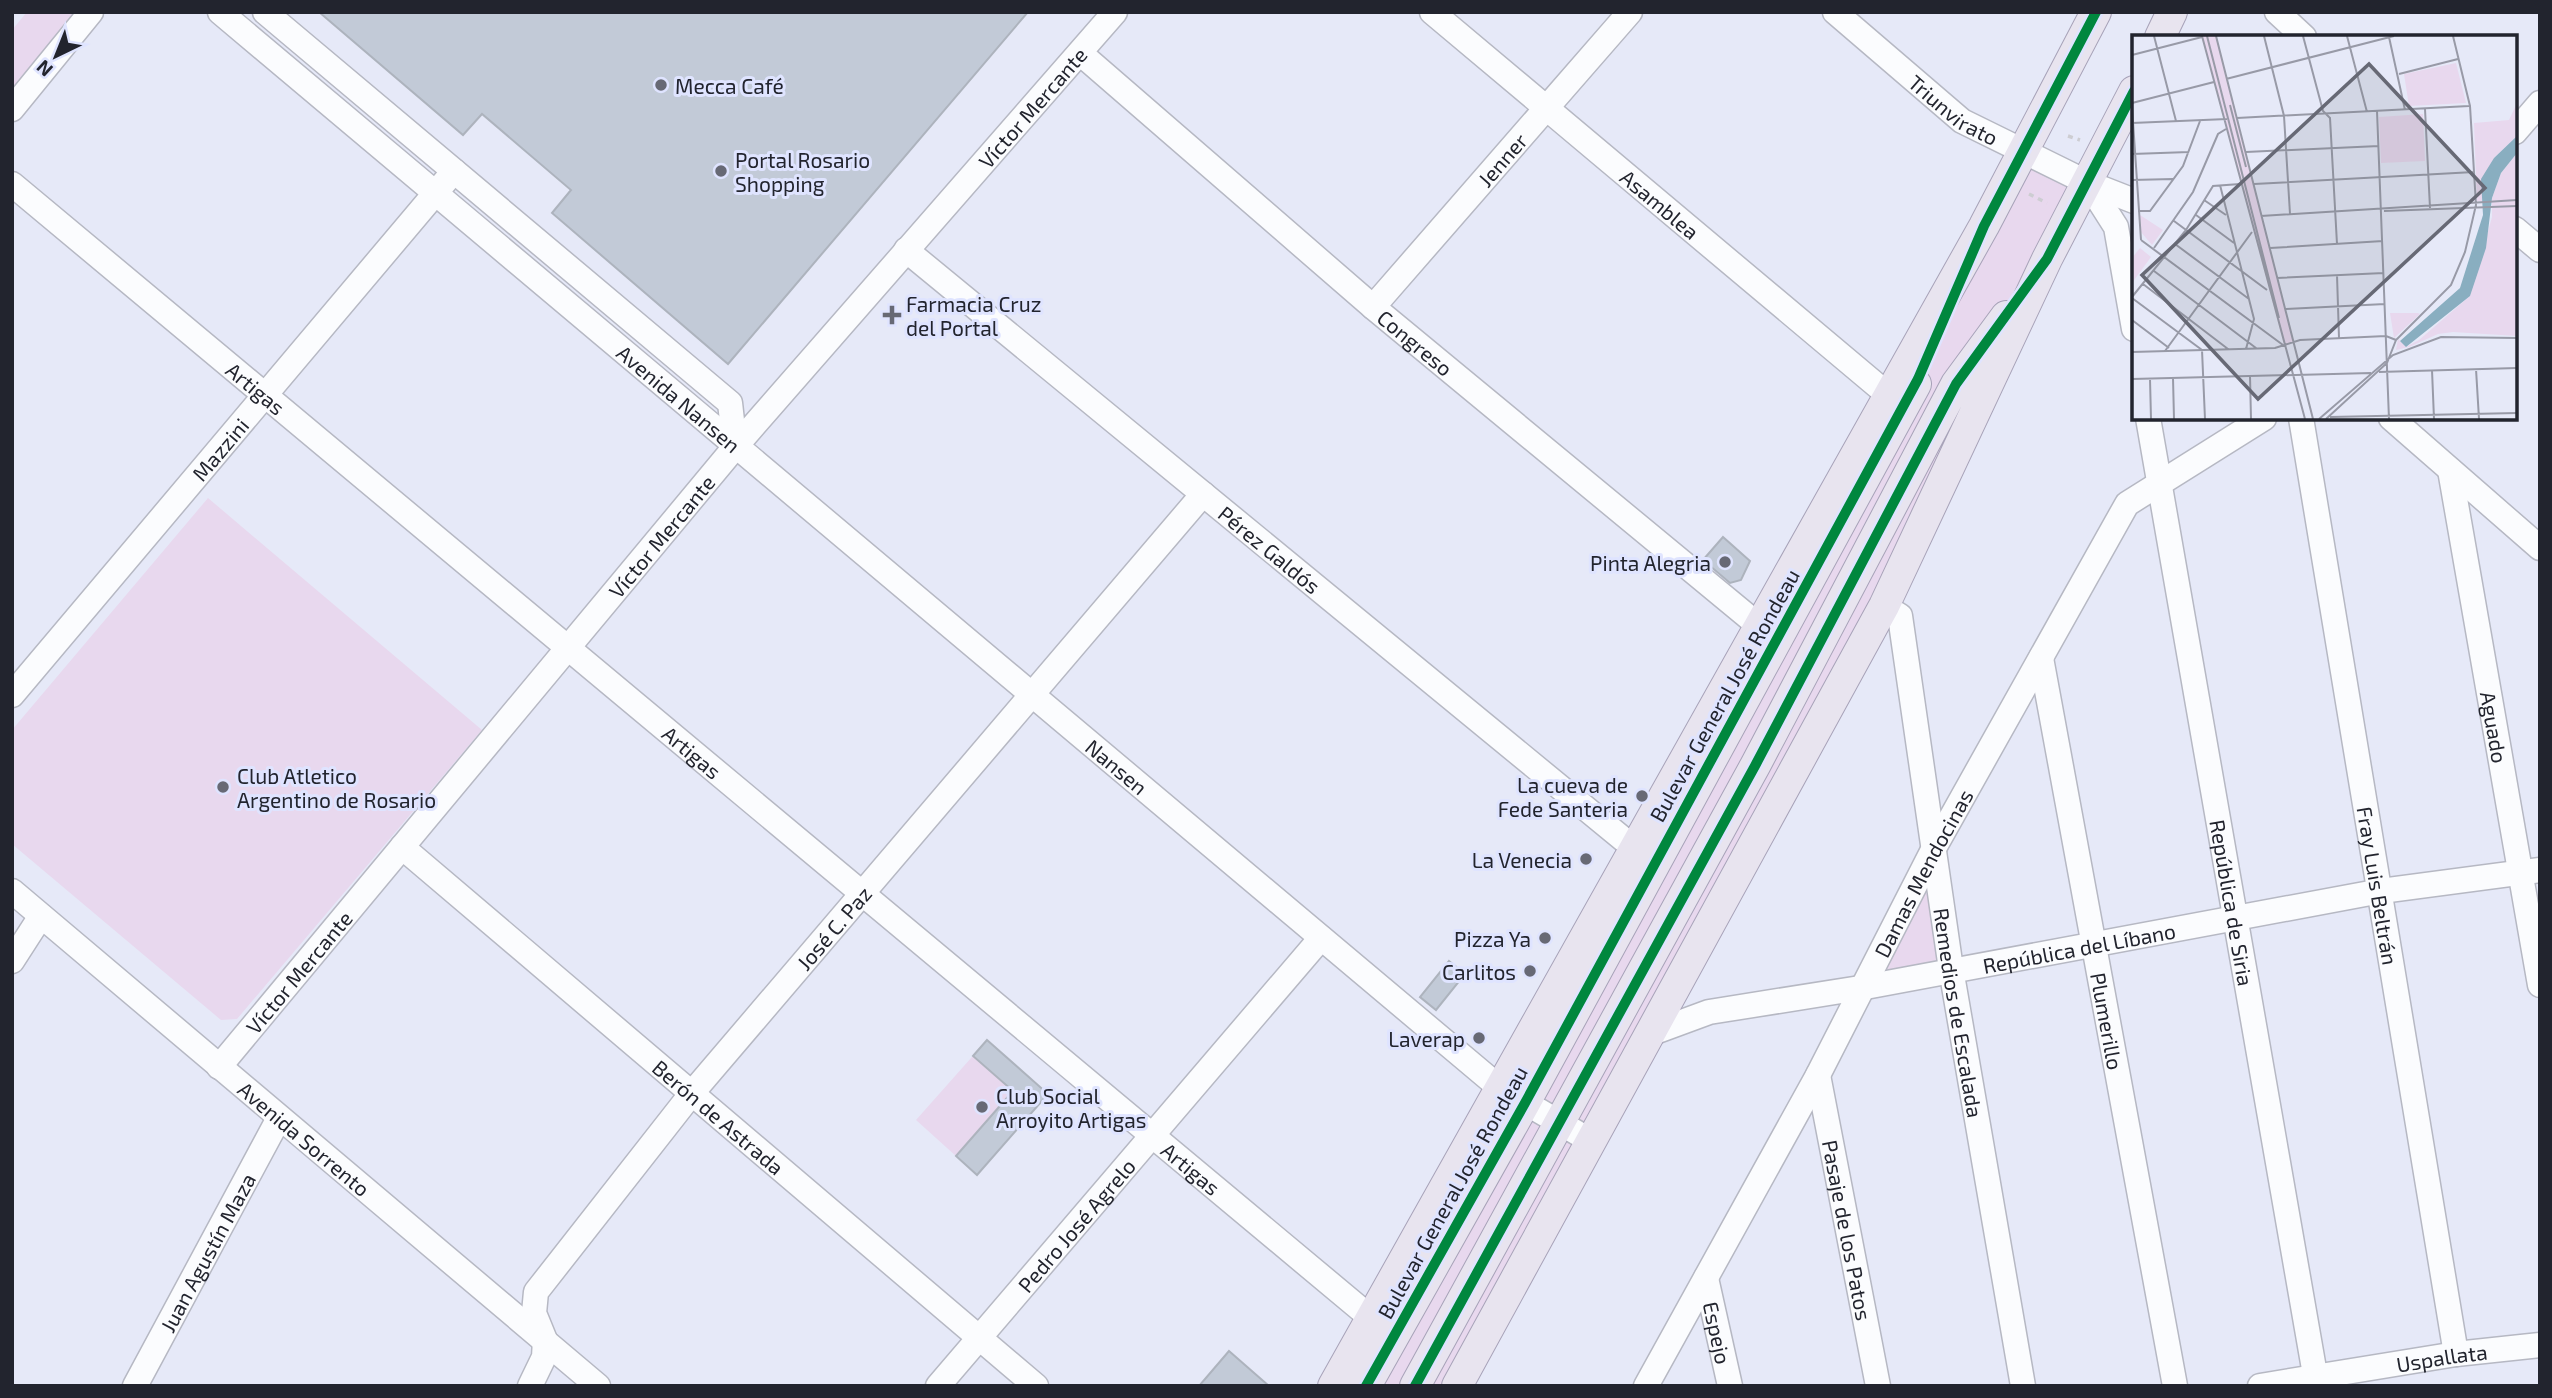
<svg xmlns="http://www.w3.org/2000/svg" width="2552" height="1398" font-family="'Exo 2',sans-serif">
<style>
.green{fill:#e8d8ee}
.building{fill:#c2cad7;stroke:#adb3bd;stroke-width:2}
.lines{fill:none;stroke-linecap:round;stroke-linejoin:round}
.minor-casing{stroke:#b6b8c3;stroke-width:27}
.major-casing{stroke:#a7a2b8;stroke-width:32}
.path{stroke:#cdcdd2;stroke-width:3.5;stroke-dasharray:5 5;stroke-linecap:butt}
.minor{stroke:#fbfcfe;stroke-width:24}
.major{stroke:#e8e4ef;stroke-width:30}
.cycleway-casing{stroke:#dfe4ff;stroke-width:15}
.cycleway{stroke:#00873e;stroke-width:10}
.poi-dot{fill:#676975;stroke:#dfe4ff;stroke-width:2.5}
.labels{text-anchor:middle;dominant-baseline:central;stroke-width:6;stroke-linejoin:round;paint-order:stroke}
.poi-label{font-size:21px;fill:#22242e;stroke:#dfe4ff;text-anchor:end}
.street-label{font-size:21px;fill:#22242e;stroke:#dfe4ff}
.inset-road{fill:none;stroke:#989aa7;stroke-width:2}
.view{fill:#676975;fill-opacity:0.15;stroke:#676975;stroke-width:3.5}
.inset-edge{fill:none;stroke:#22242e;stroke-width:3.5}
</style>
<rect width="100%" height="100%" fill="#e6e9f8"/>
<path class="green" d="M27,12H76L12,91V30Z
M2022,150L2088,183L1884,606L1457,1386H1333Z
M208,498L482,730L237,1019L221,1020L12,844V730Z
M1918,893L1930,894L1940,962L1877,975Z
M987,1040L1048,1094L977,1175L916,1120Z"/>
<path class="building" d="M319,12H1028L728,364L552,213L571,190L482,114L463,135Z
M1723,537L1750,561L1741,580L1730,583L1703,560Z
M1449,961L1465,974L1436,1010L1420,997Z
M987,1040L1048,1094L977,1175L956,1156L1013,1091L973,1056Z
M1229,1351L1269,1386H1199Z"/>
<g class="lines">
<defs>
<g id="minor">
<path id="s1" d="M220,12L1500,1088L1591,1141"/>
<path d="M265,12L730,403L735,447"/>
<path id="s2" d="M1432,12L1887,394"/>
<path id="s3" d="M1835,12L1962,121L2088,183L2134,201"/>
<path d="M2277,12L2304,37"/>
<path id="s4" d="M1080,53L1373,307L1758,625"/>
<path d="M12,109L91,12"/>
<path d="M2515,132L2540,103"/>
<path d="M2088,183L2116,227L2134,329"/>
<path id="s5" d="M12,184L1371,1318"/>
<path d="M2515,229L2540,250"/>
<path id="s6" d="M906,250L1634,848"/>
<path id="s7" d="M1373,307L1630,12"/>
<path id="s8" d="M2148,418L2317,1386"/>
<path id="s9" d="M2301,418L2456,1354"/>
<path d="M2391,418L2540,548"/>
<path id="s10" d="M2450,470L2540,985"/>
<path id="s11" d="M1884,606L1900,616L1951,969L2023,1386"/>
<path id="s12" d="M2041,658L2175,1386"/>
<path id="s13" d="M12,695L454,171"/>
<path id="s14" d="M402,847L1036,1386"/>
<path id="s15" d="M12,891L598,1386"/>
<path d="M12,961L41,916"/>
<path id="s16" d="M1646,1043L1652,1033L1709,1012L1860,988L2381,891L2540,870"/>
<path id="s17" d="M219,1067L735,447L1115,12"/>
<path id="s18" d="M1818,1075L1878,1386"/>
<path id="s19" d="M1706,1278L1730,1386"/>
<path id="s20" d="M135,1386L279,1118"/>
<path id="s21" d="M530,1386L544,1357L545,1340L534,1313L536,1292L692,1093L1203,494"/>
<path id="s22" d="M938,1386L1321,938"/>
<path id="s23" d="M1646,1386L1818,1075L1933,850L2127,504L2264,418"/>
<path id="s24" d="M2260,1386L2456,1354L2540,1345"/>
</g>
<path id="major" d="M2160,37L2172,12
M1333,1386L1984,226L2096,12
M1366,1386L1525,1103L1916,384
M1415,1386L1756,764L1956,384L2006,316
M1457,1386L1884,606L2047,259L2134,91"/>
</defs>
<use href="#minor" class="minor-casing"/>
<use href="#major" class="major-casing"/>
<path class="path" d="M2068,136L2080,140
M2029,194L2047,203"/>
<use href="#minor" class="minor"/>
<use href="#major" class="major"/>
<defs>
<path id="cycleway" d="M1366,1386L1525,1103L1918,379L1984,226L2096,12
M1415,1386L1756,764L1956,384L2047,259L2134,91"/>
</defs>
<use href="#cycleway" class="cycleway-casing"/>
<use href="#cycleway" class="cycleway"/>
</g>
<g class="poi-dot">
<circle cx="661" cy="85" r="7"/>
<circle cx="721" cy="171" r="7"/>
<path d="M888.5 304.5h7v7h7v7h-7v7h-7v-7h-7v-7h7z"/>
<circle cx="1725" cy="562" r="7"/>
<circle cx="223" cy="787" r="7"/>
<circle cx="1642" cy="796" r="7"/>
<circle cx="1586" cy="859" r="7"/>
<circle cx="1545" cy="938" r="7"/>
<circle cx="1530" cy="971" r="7"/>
<circle cx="1479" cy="1038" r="7"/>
<circle cx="982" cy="1107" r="7"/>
</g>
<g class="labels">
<g class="poi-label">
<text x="675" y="85" text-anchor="start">Mecca Café</text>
<text x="735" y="159" text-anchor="start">Portal Rosario<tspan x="735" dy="24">Shopping</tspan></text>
<text x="906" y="303" text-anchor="start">Farmacia Cruz<tspan x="906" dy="24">del Portal</tspan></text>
<text x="1711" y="562">Pinta Alegria</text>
<text x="237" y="775" text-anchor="start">Club Atletico<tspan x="237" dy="24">Argentino de Rosario</tspan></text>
<text x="1628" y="784">La cueva de<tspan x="1628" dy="24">Fede Santeria</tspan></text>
<text x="1572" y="859">La Venecia</text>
<text x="1531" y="938">Pizza Ya</text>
<text x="1516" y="971">Carlitos</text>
<text x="1465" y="1038">Laverap</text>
<text x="996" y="1095" text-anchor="start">Club Social<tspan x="996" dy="24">Arroyito Artigas</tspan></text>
</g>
<g class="street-label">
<text stroke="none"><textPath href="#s17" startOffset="1258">Víctor Mercante</textPath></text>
<text stroke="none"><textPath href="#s3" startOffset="154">Triunvirato</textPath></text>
<text stroke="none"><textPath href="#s7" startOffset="196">Jenner</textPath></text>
<text stroke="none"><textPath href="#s2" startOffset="298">Asamblea</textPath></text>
<text stroke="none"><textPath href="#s4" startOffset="443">Congreso</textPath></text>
<text stroke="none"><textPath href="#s5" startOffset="318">Artigas</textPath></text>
<text stroke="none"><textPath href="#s1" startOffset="600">Avenida Nansen</textPath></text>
<text stroke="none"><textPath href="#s13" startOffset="322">Mazzini</textPath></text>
<text stroke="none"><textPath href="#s17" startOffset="691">Víctor Mercante</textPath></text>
<text stroke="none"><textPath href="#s6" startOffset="471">Pérez Galdós</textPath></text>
<text transform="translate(1724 695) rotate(-61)">Bulevar General José Rondeau</text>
<text stroke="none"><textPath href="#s10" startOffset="261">Aguado</textPath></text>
<text stroke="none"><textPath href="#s5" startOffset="886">Artigas</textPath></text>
<text stroke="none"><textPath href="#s1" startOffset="1172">Nansen</textPath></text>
<text stroke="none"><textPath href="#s23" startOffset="583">Damas Mendocinas</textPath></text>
<text stroke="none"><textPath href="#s9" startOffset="474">Fray Luis Beltrán</textPath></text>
<text stroke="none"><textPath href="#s8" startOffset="492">República de Siria</textPath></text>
<text stroke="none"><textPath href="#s21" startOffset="570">José C. Paz</textPath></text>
<text stroke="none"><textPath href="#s16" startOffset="448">República del Líbano</textPath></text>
<text stroke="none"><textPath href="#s17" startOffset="124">Víctor Mercante</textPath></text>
<text stroke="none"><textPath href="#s11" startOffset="420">Remedios de Escalada</textPath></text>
<text stroke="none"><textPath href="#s12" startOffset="369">Plumerillo</textPath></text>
<text stroke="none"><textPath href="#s14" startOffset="416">Berón de Astrada</textPath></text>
<text stroke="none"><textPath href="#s15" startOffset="383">Avenida Sorrento</textPath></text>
<text stroke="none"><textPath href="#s5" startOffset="1536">Artigas</textPath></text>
<text transform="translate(1452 1192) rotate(-61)">Bulevar General José Rondeau</text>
<text stroke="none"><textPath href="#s22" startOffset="212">Pedro José Agrelo</textPath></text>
<text stroke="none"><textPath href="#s18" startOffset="158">Pasaje de los Patos</textPath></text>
<text stroke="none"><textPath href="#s20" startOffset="152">Juan Agustín Maza</textPath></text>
<text stroke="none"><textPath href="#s19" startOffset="56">Espejo</textPath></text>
<text stroke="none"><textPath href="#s24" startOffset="184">Uspallata</textPath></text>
</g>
</g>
<g transform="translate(2132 35)">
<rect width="385" height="385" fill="#e6e9f8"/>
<path d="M70,1H84L161,307L152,310ZM324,28L334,68L277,71L272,39ZM385,68V101L362,123L353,140L350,166H345L342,88L377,85ZM291,79L293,126L249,128L247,82ZM385,118V301L321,297L306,299L277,312L264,315L266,304L274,312L287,305L338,261L360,182V163L369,138ZM8,180L31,195L20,210L8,196ZM8,213L19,222L0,248V223ZM258,278H286L288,279L262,303Z" fill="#e8d8ee"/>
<path d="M385,101V118L369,138L360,163L354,213L338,261L274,312L268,306L328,253L351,180L349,144L362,123Z" fill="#89aec0"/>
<path class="inset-road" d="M22,1L44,86M70,1L173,384M75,1L147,283M84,1L181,384M132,1L152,81L158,179M171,1L191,76L198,83L205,209M215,1L235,77M257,2L273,75M0,20L70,2M267,39L326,24M94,44L262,1M0,68L82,47M98,70L114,132M0,72L9,205M293,74L298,173M245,76L257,384M105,83L337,71M0,88L95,84M114,117L247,111M0,119L57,117M0,145L41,144M122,149L342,137M88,150L122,284L114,314M72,165L94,180M6,176H18L51,131L68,86M252,176L385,171M64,180L102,208M129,181L385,165M42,186L135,255M9,205L151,310M43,209L117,264M22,213L61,157L86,99L94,94M138,213L251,206M22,236L124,313M205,240L207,303M145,243L252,238M11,249L96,314M0,262L54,195L81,151L108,149M0,263L70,315L73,384M154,274L253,269M0,285L37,313M33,316L120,197M0,317L143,313L168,305L254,301L264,305M344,334L347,384M300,335L302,384M247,337L385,333M118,341L119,384M41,343L42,384M0,344L239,338M18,344L19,384M198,382L385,378M187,384L261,320L309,302L385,303M194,384L255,328L264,305L319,250L333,217L344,170L338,71L321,1"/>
<path class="view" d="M237,29L353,153L126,364L10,240Z"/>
<rect width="385" height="385" class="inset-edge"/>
</g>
<rect width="2552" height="1398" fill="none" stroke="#22242e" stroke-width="28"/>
<g transform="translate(56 56) rotate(223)" stroke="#dfe4ff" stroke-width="5" paint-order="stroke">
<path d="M0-5L12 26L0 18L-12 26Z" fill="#22242e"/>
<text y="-10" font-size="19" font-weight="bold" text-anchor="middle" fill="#22242e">N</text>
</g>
</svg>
